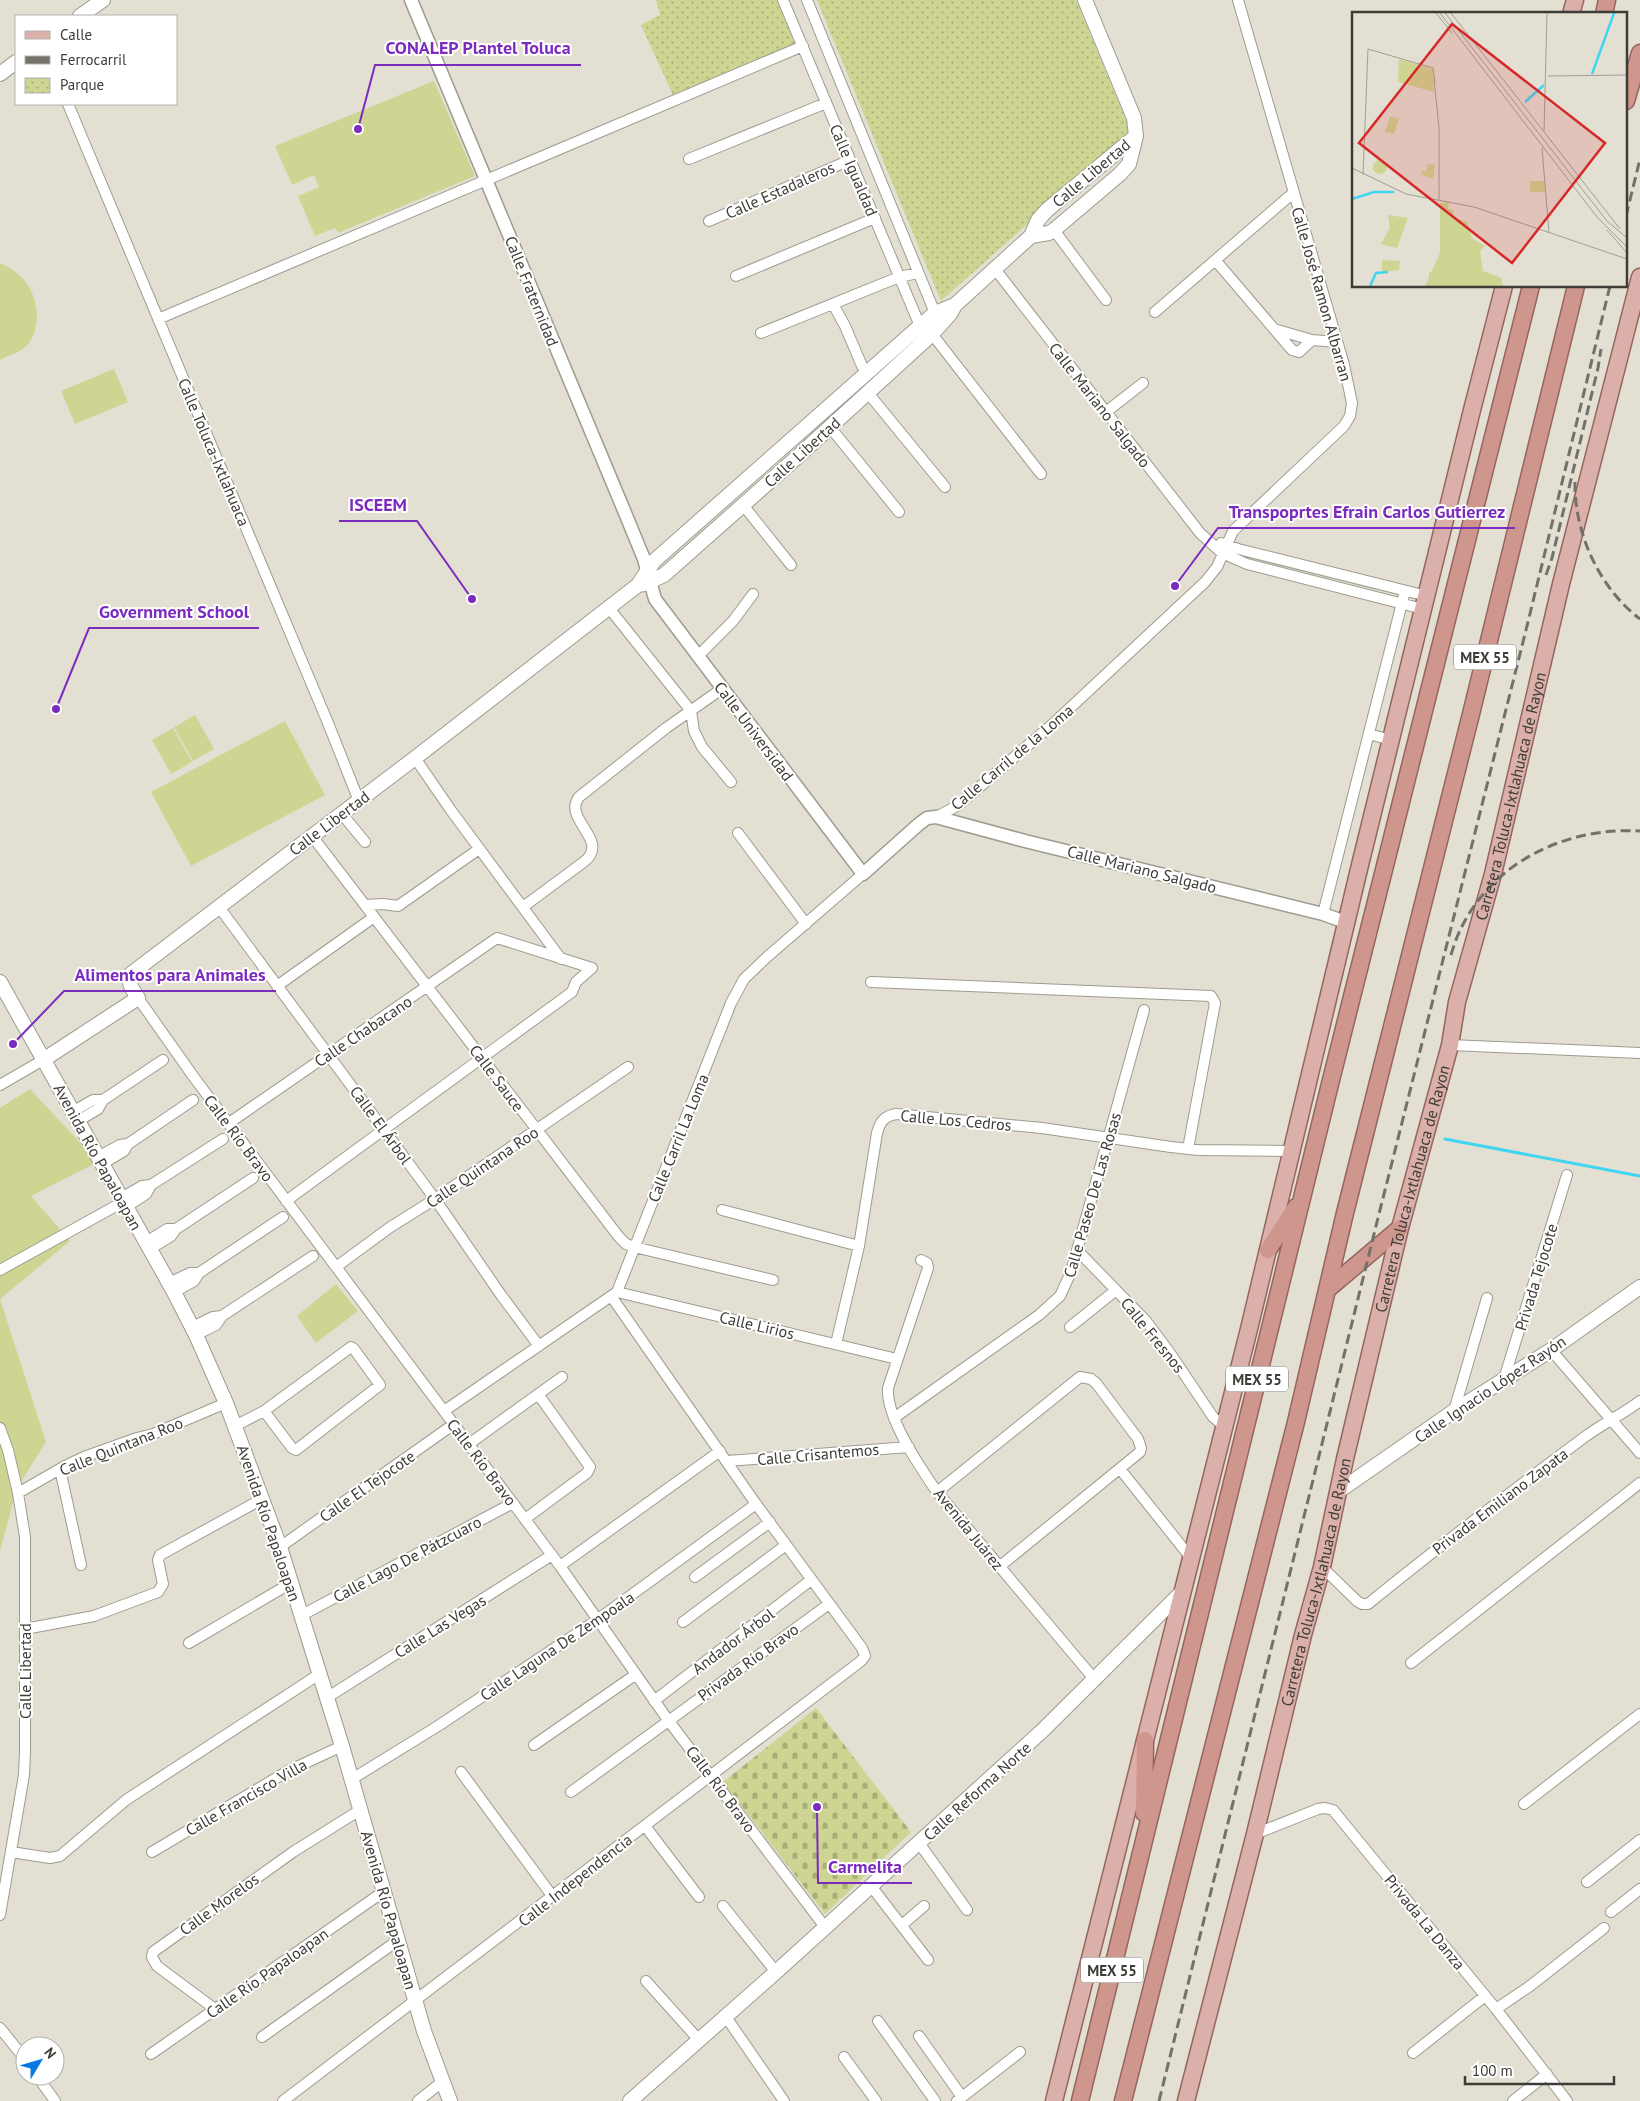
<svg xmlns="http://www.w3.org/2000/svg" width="1640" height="2101" font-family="'PT Sans',sans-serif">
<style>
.green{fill:#ced592}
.cemetery{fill:url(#cemetery-stones)}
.park{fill:url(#park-dots)}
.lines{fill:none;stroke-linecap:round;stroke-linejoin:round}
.stream{stroke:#40d5f0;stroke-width:3}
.minor-casing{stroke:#9e9b8f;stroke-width:12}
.tertiary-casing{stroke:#9e9b8f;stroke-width:15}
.secondary-casing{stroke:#9e9b8f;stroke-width:16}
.primary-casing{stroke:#94665d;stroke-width:19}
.trunk-casing{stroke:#94665d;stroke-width:19}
.minor{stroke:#fff;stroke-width:10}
.tertiary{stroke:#fff;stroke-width:12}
.secondary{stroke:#fff;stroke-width:14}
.primary{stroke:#dbb0aa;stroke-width:16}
.trunk{stroke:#cf968e;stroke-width:16}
.rail{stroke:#73716a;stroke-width:3;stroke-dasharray:10 5;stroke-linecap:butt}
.labels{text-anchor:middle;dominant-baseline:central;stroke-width:4;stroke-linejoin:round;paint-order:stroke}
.shield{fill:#fff;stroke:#777673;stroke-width:1}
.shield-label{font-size:15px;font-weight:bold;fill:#3d3c37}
.street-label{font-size:16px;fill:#3d3c37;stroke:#fff}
.inset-river{fill:none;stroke:#40d5f0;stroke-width:2.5}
.inset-road{fill:none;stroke:#a19e95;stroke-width:1}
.view{fill:#d62828;fill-opacity:0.15;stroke:#d62828;stroke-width:2.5}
.inset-edge{fill:none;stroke:#3d3c37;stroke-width:2.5}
.leader{fill:none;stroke:#7b2cbf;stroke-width:2}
.callout-dot{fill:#7b2cbf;stroke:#fff;stroke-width:2}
.callout-label{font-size:18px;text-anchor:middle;font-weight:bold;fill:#7b2cbf;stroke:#fff;stroke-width:4;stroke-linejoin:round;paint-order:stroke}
</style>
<defs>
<pattern id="cemetery-stones" width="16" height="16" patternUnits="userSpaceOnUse" patternTransform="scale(1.25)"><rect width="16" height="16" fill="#ced592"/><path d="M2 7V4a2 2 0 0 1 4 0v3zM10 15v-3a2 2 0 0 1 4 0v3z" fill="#a8ae78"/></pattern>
<pattern id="park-dots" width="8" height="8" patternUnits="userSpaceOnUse" patternTransform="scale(1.25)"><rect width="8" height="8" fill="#ced592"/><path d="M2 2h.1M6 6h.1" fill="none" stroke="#a8ae78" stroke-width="1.8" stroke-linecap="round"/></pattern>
</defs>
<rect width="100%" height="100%" fill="#e3dfd3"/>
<path class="green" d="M434,81L475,176L338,233L335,228L315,236L298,196L319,187L314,175L292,185L275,146Z
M0,263C11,268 20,274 27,284C39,300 42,334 24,348C18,353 7,356 0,360Z
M114,369L128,402L75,424L61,391Z
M195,715L214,749L193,761L174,727Z
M285,721L325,795L191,866L151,792Z
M173,728L192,762L171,774L152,740Z
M30,1089L98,1162L31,1196L70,1241L0,1299L46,1442L17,1488L0,1551V1108Z
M336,1284L358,1311L316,1343L297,1316Z"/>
<path class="cemetery" d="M816,1708L911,1832L825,1914L723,1782Z"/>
<path class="park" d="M656,0H783L802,45L673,95L641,25L660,15Z
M817,0H1076L1131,132L941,301Z"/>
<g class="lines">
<path class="stream" d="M1445,1139L1640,1176"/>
<defs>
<path id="minor" d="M783,0L920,326L932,334L1041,474
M807,0L937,318
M68,104L328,723L359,801
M689,159L826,103
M709,221L850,160
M1054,230L1106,300
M1216,261L1292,350L1299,352L1312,340
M995,269L1200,533L1222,553L1247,564L1423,609
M736,276L875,218
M833,304L845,326L862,366L868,373
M1155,312L1293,193
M158,319L803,46
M1274,329L1312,340L1336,342
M761,333L899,277L918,273
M868,393L945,487
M1106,412L1143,383
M830,427L899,512
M743,505L791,565
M1221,543L1238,549L1427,596
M609,608L691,711L694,731L702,747L731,782
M698,656L733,621L753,594
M1369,734L1391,740
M415,758L450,809L561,959
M342,814L365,842
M936,817L957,806L968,797L1055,722L1205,582L1217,567L1233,531L1344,426L1350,416L1352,403L1344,365L1238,0
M738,833L806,924
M312,836L619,1237L626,1244L634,1247L773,1280
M365,905L383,904L398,906L479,849
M219,907L435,1199L501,1295L539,1346
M523,907L585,861C610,840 562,819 579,797L666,728L723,688
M1323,914L1405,591
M871,982L1211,996L1215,1003L1188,1149
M277,986L374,917
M138,998L193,1076L560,1566L668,1720L825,1927
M1450,1045L1640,1053
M0,1085L43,1060
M72,1112L93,1100H103
M78,1121L98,1109L103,1100L163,1060
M229,1123L497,938L592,968
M98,1157L120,1145L128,1144
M102,1164L124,1151L128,1144L193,1100
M121,1198L142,1186L151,1185L223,1139
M286,1201L572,992L576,982L592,968
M126,1207L146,1194L151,1185
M722,1210L859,1246
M146,1242L167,1229H176
M150,1249L171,1236L176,1229L253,1178
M1077,1250L1146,1321L1170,1353L1213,1417L1224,1426
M921,1260L927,1263L928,1268L888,1388C886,1418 920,1467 937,1492L1095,1680
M336,1267L389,1228L435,1199L628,1067
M0,1270L123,1202
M169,1283L190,1273H199
M174,1292L194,1281L199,1273L283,1217
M617,1292L897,1359
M192,1327L213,1317L222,1316
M1070,1327L1116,1290
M196,1335L216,1325L222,1316L313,1256
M836,1344L859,1246L877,1133C880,1122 884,1116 896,1114L1042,1128L1171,1147L1198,1150L1292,1151
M1551,1350L1640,1453
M1504,1379L1567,1175
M444,1411L617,1292L731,1003L744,979L767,957L863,874
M1454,1411L1487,1298
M894,1418L1039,1315L1060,1296L1071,1272L1144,1010
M235,1426L264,1411L351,1347L354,1349L380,1385L296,1450L292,1448L264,1411
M0,1428L8,1450L18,1493L25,1537V1752L24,1775L0,1915
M469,1444L562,1377
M727,1461L909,1447
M60,1469L81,1565
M1120,1469L1191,1558
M937,1492L1080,1377L1091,1379L1096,1383L1138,1439L1141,1448L1140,1452L999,1567
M18,1493L65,1466L84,1457L137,1438L153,1434L226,1403
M525,1519L587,1473L590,1467L538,1394
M280,1547L454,1424
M560,1566L720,1451
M1322,1567L1357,1601L1362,1604H1368C1439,1546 1512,1491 1586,1436C1604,1423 1623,1414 1640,1401
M695,1577L770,1522
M302,1615L513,1503
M683,1622L786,1545
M25,1629L94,1616L158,1592L163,1584L158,1560L160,1555L262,1499
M189,1643L291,1583
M1411,1663L1640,1483
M328,1697L552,1555
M654,1701L811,1580
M534,1745L635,1675
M461,1772L553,1897
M352,1779L438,1726L597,1620L756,1504
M571,1792L829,1604
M1524,1804L1640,1714
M645,1826L699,1897
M1255,1834L1318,1809L1325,1808L1333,1810L1496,2009L1567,2101
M919,1843L967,1910
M11,1852L50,1858L60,1856L126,1800L321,1673
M152,1852L288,1771L342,1746
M1587,1882L1640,1840
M871,1886L928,1960
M723,1906L776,1972
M1611,1912L1640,1889
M902,1925L924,1906
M646,1981L699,2040
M215,2009L157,1966L152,1957L153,1952L293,1852L360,1810
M1496,2009L1530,1986L1604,1928
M726,2017L784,2101
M878,2021L935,2101
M0,2028L25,2059
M919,2036L962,2097
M262,2037L397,1941
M1413,2053L1485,1996
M151,2054L383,1892
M844,2057L876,2101
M37,2076L55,2101
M283,2101L861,1661L865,1656L862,1648L756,1504L611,1296
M418,2101L442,2082
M957,2101L1020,2052
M1513,2101L1547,2074"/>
<path id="tertiary" d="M411,0L623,508L644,559L655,599L863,874L919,824L927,818L936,817L1025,841L1323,914L1348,923"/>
<path id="secondary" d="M80,16L103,0
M0,74L16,62
M1031,236L1049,233L1054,230L1120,174L1129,164L1136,136L1134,118L1085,0
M638,585L644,584L664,575L795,459L932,334L950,314L955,305L1031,236L1038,220L1047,210L1136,136
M0,982L174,1292L196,1335L226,1403L280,1547L342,1746L424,2031L450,2101
M43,1060L138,998C133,990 126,982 132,973L415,758L638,585L654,561L920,326L935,313L955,305
M1339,1491L1454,1411L1551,1350L1640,1287
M630,2101L776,1972L1042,1731L1182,1592"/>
<g id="primary">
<path d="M1571,14L1575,0"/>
<path d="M1054,2101L1249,1329L1360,865L1472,410L1504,286"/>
<path id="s1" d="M1186,2101L1255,1834L1303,1635L1322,1567L1345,1459L1400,1228L1450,1045L1457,1002L1493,874L1561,584L1640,277"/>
</g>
<path id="trunk" d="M1604,14L1607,0
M1626,101L1640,53
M1268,1250L1296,1207
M1328,1289L1400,1228
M1144,1813L1145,1740
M1080,2101L1330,1084L1531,286
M1123,2101L1296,1422L1345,1213L1471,714L1576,286"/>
</defs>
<use href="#minor" class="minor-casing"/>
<use href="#tertiary" class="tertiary-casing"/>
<use href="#secondary" class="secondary-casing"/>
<use href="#primary" class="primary-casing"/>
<use href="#trunk" class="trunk-casing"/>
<use href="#minor" class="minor"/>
<use href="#tertiary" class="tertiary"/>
<use href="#secondary" class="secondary"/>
<use href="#primary" class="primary"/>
<use href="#trunk" class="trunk"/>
<path class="rail" d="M1626,216L1640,159
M1575,482C1574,532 1599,588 1640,619
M1546,575L1552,558L1598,368L1601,349
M1451,955C1474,872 1557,826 1640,831
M1159,2101L1378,1218L1526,630L1610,286"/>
</g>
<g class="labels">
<g class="shield">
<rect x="1454" y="644.5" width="62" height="25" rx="4"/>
<rect x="1226" y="1366.5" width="62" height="25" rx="4"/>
<rect x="1081" y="1957.5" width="62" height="25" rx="4"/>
</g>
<g class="shield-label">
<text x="1485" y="657">MEX 55</text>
<text x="1257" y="1379">MEX 55</text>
<text x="1112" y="1970">MEX 55</text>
</g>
<g class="street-label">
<text transform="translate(854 170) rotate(67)">Calle Igualdad</text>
<text transform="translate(1091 173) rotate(-40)">Calle Libertad</text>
<text transform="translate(780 190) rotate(-24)">Calle Estadaleros</text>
<text transform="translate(532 291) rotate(68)">Calle Fraternidad</text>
<text transform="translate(1322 294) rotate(74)">Calle José Ramon Albarran</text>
<text transform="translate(1100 405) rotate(52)">Calle Mariano Salgado</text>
<text transform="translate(214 452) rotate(67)">Calle Toluca-Ixtlahuaca</text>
<text transform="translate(802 452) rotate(-42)">Calle Libertad</text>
<text transform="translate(754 731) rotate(53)">Calle Universidad</text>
<text transform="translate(1012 757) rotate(-40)">Calle Carril de la Loma</text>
<text stroke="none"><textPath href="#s1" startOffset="1345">Carretera Toluca-Ixtlahuaca de Rayon</textPath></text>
<text transform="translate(329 823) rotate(-37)">Calle Libertad</text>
<text transform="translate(1142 869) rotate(14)">Calle Mariano Salgado</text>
<text transform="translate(363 1031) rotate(-34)">Calle Chabacano</text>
<text transform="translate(497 1078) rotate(53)">Calle Sauce</text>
<text transform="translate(956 1120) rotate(5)">Calle Los Cedros</text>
<text transform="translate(381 1125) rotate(54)">Calle El Árbol</text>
<text transform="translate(239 1138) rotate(53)">Calle Río Bravo</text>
<text transform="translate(678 1138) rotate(-68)">Calle Carril La Loma</text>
<text transform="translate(98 1157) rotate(61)">Avenida Río Papaloapan</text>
<text transform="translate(482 1167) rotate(-34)">Calle Quintana Roo</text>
<text stroke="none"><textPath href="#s1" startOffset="940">Carretera Toluca-Ixtlahuaca de Rayon</textPath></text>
<text transform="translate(1092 1195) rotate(-74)">Calle Paseo De Las Rosas</text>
<text transform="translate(1536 1277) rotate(-73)">Privada Tejocote</text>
<text transform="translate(757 1325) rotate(13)">Calle Lirios</text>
<text transform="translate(1153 1335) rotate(51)">Calle Fresnos</text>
<text transform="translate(1490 1389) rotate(-34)">Calle Ignacio López Rayón</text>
<text transform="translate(121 1446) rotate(-22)">Calle Quintana Roo</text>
<text transform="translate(818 1454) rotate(-5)">Calle Crisantemos</text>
<text transform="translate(482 1462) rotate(53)">Calle Río Bravo</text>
<text transform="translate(367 1486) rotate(-35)">Calle El Tejocote</text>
<text transform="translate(1500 1501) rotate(-37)">Privada Emiliano Zapata</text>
<text transform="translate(269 1523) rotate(71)">Avenida Río Papaloapan</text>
<text transform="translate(969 1529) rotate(51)">Avenida Juárez</text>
<text transform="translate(407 1559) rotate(-28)">Calle Lago De Pátzcuaro</text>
<text stroke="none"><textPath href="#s1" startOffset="535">Carretera Toluca-Ixtlahuaca de Rayon</textPath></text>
<text transform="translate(440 1626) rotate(-32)">Calle Las Vegas</text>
<text transform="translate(733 1641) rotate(-37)">Andador Árbol</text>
<text transform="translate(557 1646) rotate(-34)">Calle Laguna De Zempoala</text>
<text transform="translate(748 1662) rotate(-36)">Privada Río Bravo</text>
<text transform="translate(25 1671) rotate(-90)">Calle Libertad</text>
<text transform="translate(721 1789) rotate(53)">Calle Río Bravo</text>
<text transform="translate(977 1791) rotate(-42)">Calle Reforma Norte</text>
<text transform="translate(246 1797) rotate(-30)">Calle Francisco Villa</text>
<text transform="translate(575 1880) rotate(-38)">Calle Independencia</text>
<text transform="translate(219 1904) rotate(-36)">Calle Morelos</text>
<text transform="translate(389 1910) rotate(74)">Avenida Río Papaloapan</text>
<text transform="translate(1425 1922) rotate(51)">Privada La Danza</text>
<text transform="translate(267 1973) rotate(-35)">Calle Río Papaloapan</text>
</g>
</g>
<g transform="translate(1352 12)">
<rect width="275" height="275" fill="#e3dfd3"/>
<path d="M38,104L47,107L42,122L33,120ZM21 155a7 7 0 1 1 14 0a7 7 0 1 1-14 0ZM76,152L83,153L81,167L69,162L70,158L74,160ZM97,190L96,197H101L102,205L115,210L120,226L133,234L128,239L131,260L149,270V274H73L88,241V191Z" fill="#ced592"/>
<path d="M36,203L56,206L45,236L29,232L38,216ZM30,248L48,249L47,258L30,260Z" fill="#ced592"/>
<path d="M178,169H192L193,180H178Z" fill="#ced592"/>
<path d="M47,47L81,57L82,80L46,70ZM106,219L115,221L112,230H126L130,237L125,238L129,258L149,266L151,274H78L77,261L99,245Z" fill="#ced592"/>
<path class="inset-river" d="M240,62L262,1M173,90L192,73M0,187L22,180H42M18,274L24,261L36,260"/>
<path class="inset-road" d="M84,1L100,21M88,1L245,205L275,235M93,1L255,209L275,226M99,1L268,217M196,64L275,63M82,67L87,116V188M192,119L195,1M190,136L197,221M0,156L54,182L122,195L275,247M11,163L16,37L81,56L83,70M255,218L275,241"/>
<path class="view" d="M100,12L253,131L160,251L7,131Z"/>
<rect width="275" height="275" class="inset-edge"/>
</g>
<path class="leader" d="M358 129L375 65H581M472 599L417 521H339M1175 586L1218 528H1515M56 709L89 628H259M13 1044L64 991H276M817 1807L818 1883H912"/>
<g class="callout-dot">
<circle cx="358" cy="129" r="5"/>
<circle cx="472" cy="599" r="5"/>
<circle cx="1175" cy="586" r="5"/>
<circle cx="56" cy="709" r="5"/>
<circle cx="13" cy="1044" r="5"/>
<circle cx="817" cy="1807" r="5"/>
</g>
<g class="callout-label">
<text x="478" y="54">CONALEP Plantel Toluca</text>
<text x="378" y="511">ISCEEM</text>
<text x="1367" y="518">Transpoprtes Efrain Carlos Gutierrez</text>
<text x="174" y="618">Government School</text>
<text x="170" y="981">Alimentos para Animales</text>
<text x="865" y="1873">Carmelita</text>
</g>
<rect x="15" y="15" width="162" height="90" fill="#ffffff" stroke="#b1b1af"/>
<rect x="25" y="31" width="25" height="8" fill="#dbb0aa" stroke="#b1b1af"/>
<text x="60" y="40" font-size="15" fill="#3d3c37">Calle</text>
<rect x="25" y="56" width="25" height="8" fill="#73716a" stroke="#b1b1af"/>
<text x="60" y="65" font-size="15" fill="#3d3c37">Ferrocarril</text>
<rect x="25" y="78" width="25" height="15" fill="url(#park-dots)" stroke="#b1b1af"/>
<text x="60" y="90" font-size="15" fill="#3d3c37">Parque</text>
<g transform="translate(40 2061) rotate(52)"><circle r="24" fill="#ffffff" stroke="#b1b1af"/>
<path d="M0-4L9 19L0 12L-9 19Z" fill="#067ae1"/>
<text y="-8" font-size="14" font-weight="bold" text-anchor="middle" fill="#3d3c37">N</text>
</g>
<path d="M1465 2076v8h149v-8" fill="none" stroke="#3d3c37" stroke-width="2.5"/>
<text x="1472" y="2076" font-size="15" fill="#3d3c37" stroke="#ffffff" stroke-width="4" paint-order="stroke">100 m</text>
</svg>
